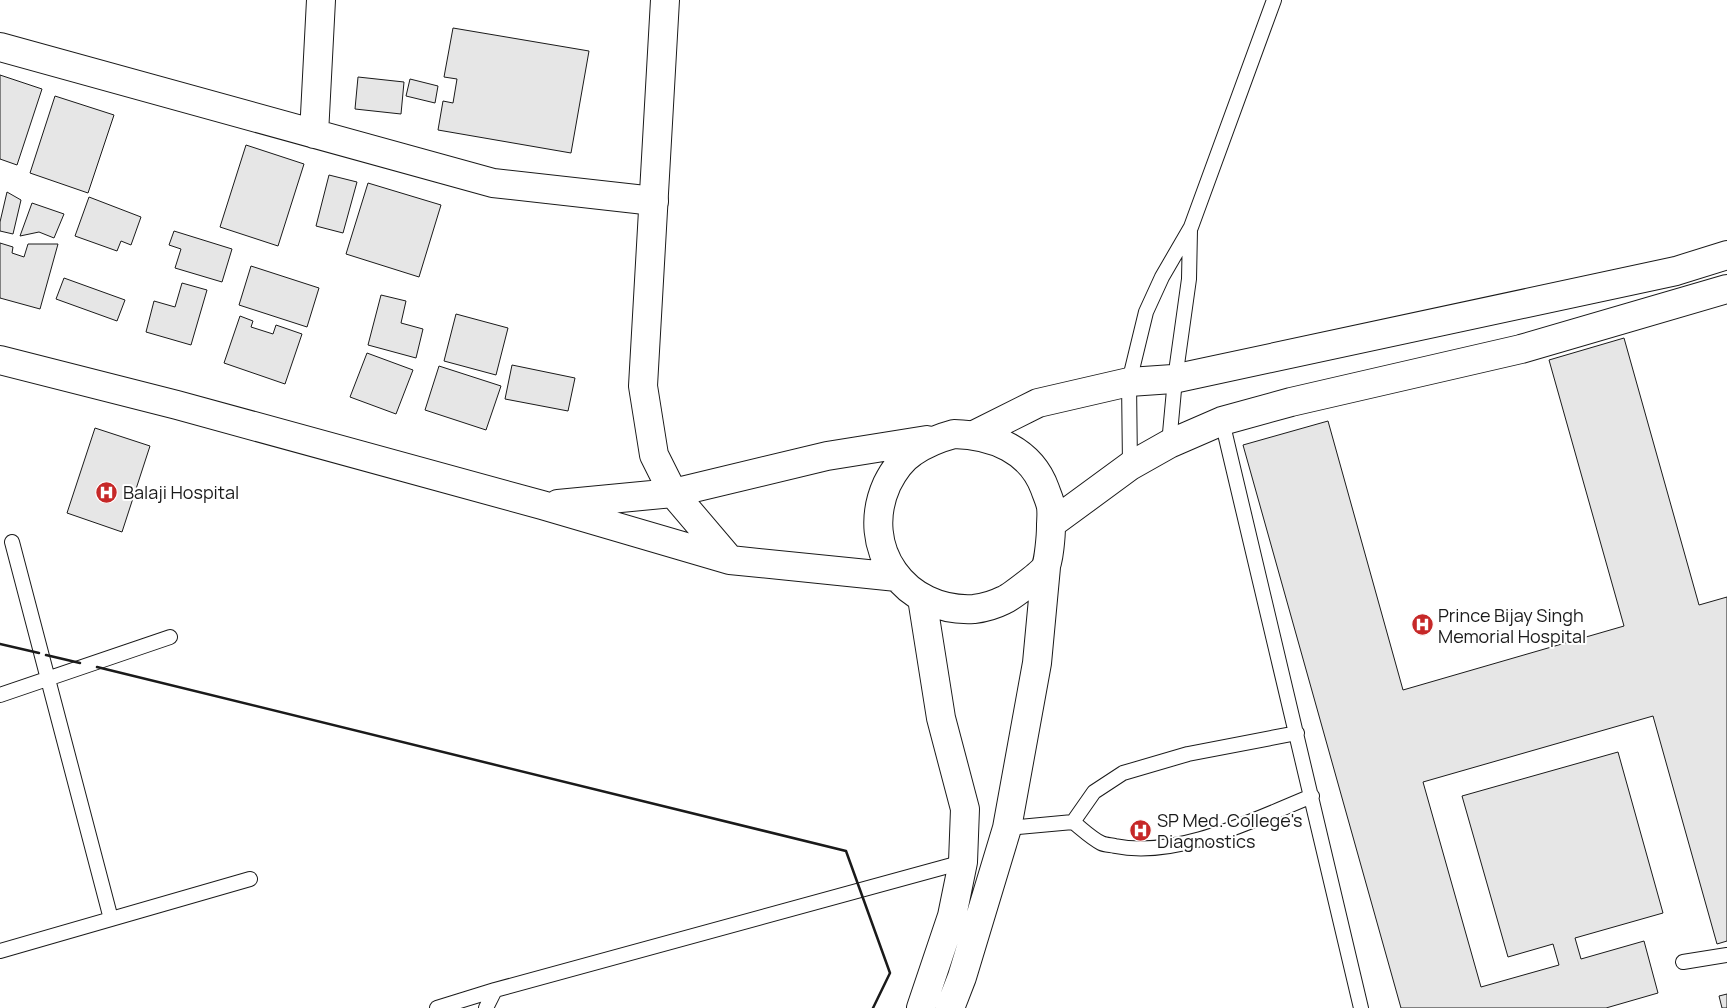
<svg xmlns="http://www.w3.org/2000/svg" width="1727" height="1008" font-family="Manrope,sans-serif">
<style>
.building{fill:#e6e6e6;stroke:#1a1a1a}
.lines{fill:none;stroke-linecap:round;stroke-linejoin:round}
.lane-casing{stroke:#1a1a1a;stroke-width:16}
.street-casing{stroke:#1a1a1a;stroke-width:30}
.secondary-casing{stroke:#1a1a1a;stroke-width:30}
.lane{stroke:#fff;stroke-width:14}
.street{stroke:#fff;stroke-width:28}
.secondary{stroke:#fff;stroke-width:28}
.wall{stroke:#1a1a1a;stroke-width:2.5}
.labels{text-anchor:middle;dominant-baseline:central;stroke-width:4;stroke-linejoin:round;paint-order:stroke}
.poi-label{font-size:18px;fill:#1a1a1a;stroke:#fff;text-anchor:start}
</style>
<rect width="100%" height="100%" fill="#fff"/>
<path class="building" d="M453,28L589,51L571,153L438,130L443,101L453,103L457,79L444,77Z
M0,75L42,89L17,165L0,159Z
M358,77L404,82L401,114L355,109Z
M410,79L438,86L435,103L406,96Z
M55,96L114,115L88,193L30,173Z
M246,145L304,164L278,246L220,227Z
M329,175L357,182L343,233L316,226Z
M368,183L441,205L419,277L346,254Z
M7,192L21,200L13,234L0,231V222Z
M89,197L141,217L131,245L121,241L117,251L75,236Z
M32,203L64,214L54,238L39,232L20,236Z
M174,231L232,249L222,282L175,268L181,249L169,245Z
M0,243L13,247L12,253L24,257L28,244H58L40,309L0,298Z
M251,266L319,288L307,327L239,305Z
M64,278L125,300L117,321L56,299Z
M182,283L207,290L191,345L146,332L154,301L175,307Z
M381,295L406,301L401,323L423,329L416,358L368,345Z
M456,314L508,328L496,375L444,361Z
M240,316L253,321L251,327L273,334L276,325L302,334L285,384L224,363Z
M1624,338L1699,605L1727,597V941L1717,944L1653,716L1423,782L1481,987L1559,965L1553,944L1508,957L1462,796L1618,752L1663,913L1575,938L1581,959L1644,941L1658,993L1606,1008H1401L1243,445L1328,421L1403,690L1624,626L1549,360Z
M367,353L413,370L396,414L350,397Z
M512,365L575,378L568,411L505,399Z
M439,366L501,386L486,430L425,410Z
M95,428L150,446L122,532L67,513Z
M1727,994V1008H1722L1719,996Z"/>
<g class="lines">
<defs>
<path id="lane" d="M1222,421L1361,1008
M1169,444L1175,379L1189,279L1190,230
M1130,466L1129,382L1146,312L1162,277L1191,227L1274,0
M12,542L111,919
M0,695L170,637
M1073,822L1094,792L1123,773L1188,754L1297,733
M1007,828L1073,822C1082,829 1091,838 1101,843C1105,845 1111,845 1115,846C1178,859 1255,819 1312,796
M0,951L250,879
M1683,962L1727,955
M437,1008L495,990L963,862
M486,1008L495,990"/>
<path id="street" d="M0,47L493,183L654,201
M314,134L321,0"/>
<path id="secondary" d="M665,0L643,386L654,455L673,493L730,560
M0,360L177,405L542,505L730,560L897,577
M954,434C993,435 1031,450 1045,489C1047,495 1050,501 1051,507C1052,514 1051,520 1051,526C1051,534 1049,562 1045,568C1041,574 1011,597 1004,600C996,604 983,608 974,609C905,613 858,548 887,484C893,472 902,459 913,452C926,443 939,438 954,434Z
M974,435L1038,403L1129,382L1173,379L1676,271L1727,255
M558,504L673,493L827,456L927,440
M1051,524L1130,466L1169,444L1222,421L1291,402L1521,349L1727,289
M921,1008L952,916L963,862L965,809L941,718L922,598
M950,1008L962,977L1007,828L1037,663L1046,567"/>
</defs>
<use href="#lane" class="lane-casing"/>
<use href="#street" class="street-casing"/>
<use href="#secondary" class="secondary-casing"/>
<use href="#lane" class="lane"/>
<use href="#street" class="street"/>
<use href="#secondary" class="secondary"/>
<path class="wall" d="M0,644L39,653
M46,655L80,663
M97,667L846,851L890,973L873,1008"/>
</g>
<defs>
<symbol id="hospital-disc" viewBox="-11 -11 22 22"><circle r="9.5" fill="#c62828" stroke="#fff"/><path d="M-5-5h3v3.5h4V-5h3V5h-3V1.5h-4V5h-3Z" fill="#fff"/></symbol>
</defs>
<g fill-rule="evenodd">
<use href="#hospital-disc" x="94" y="480" width="25" height="25"/>
<use href="#hospital-disc" x="1410" y="612" width="25" height="25"/>
<use href="#hospital-disc" x="1128" y="818" width="25" height="25"/>
</g>
<g class="labels">
<g class="poi-label">
<text x="123" y="492">Balaji Hospital</text>
<text x="1438" y="615">Prince Bijay Singh<tspan x="1438" dy="21">Memorial Hospital</tspan></text>
<text x="1157" y="820">SP Med. College's<tspan x="1157" dy="21">Diagnostics</tspan></text>
</g>
</g>
</svg>
